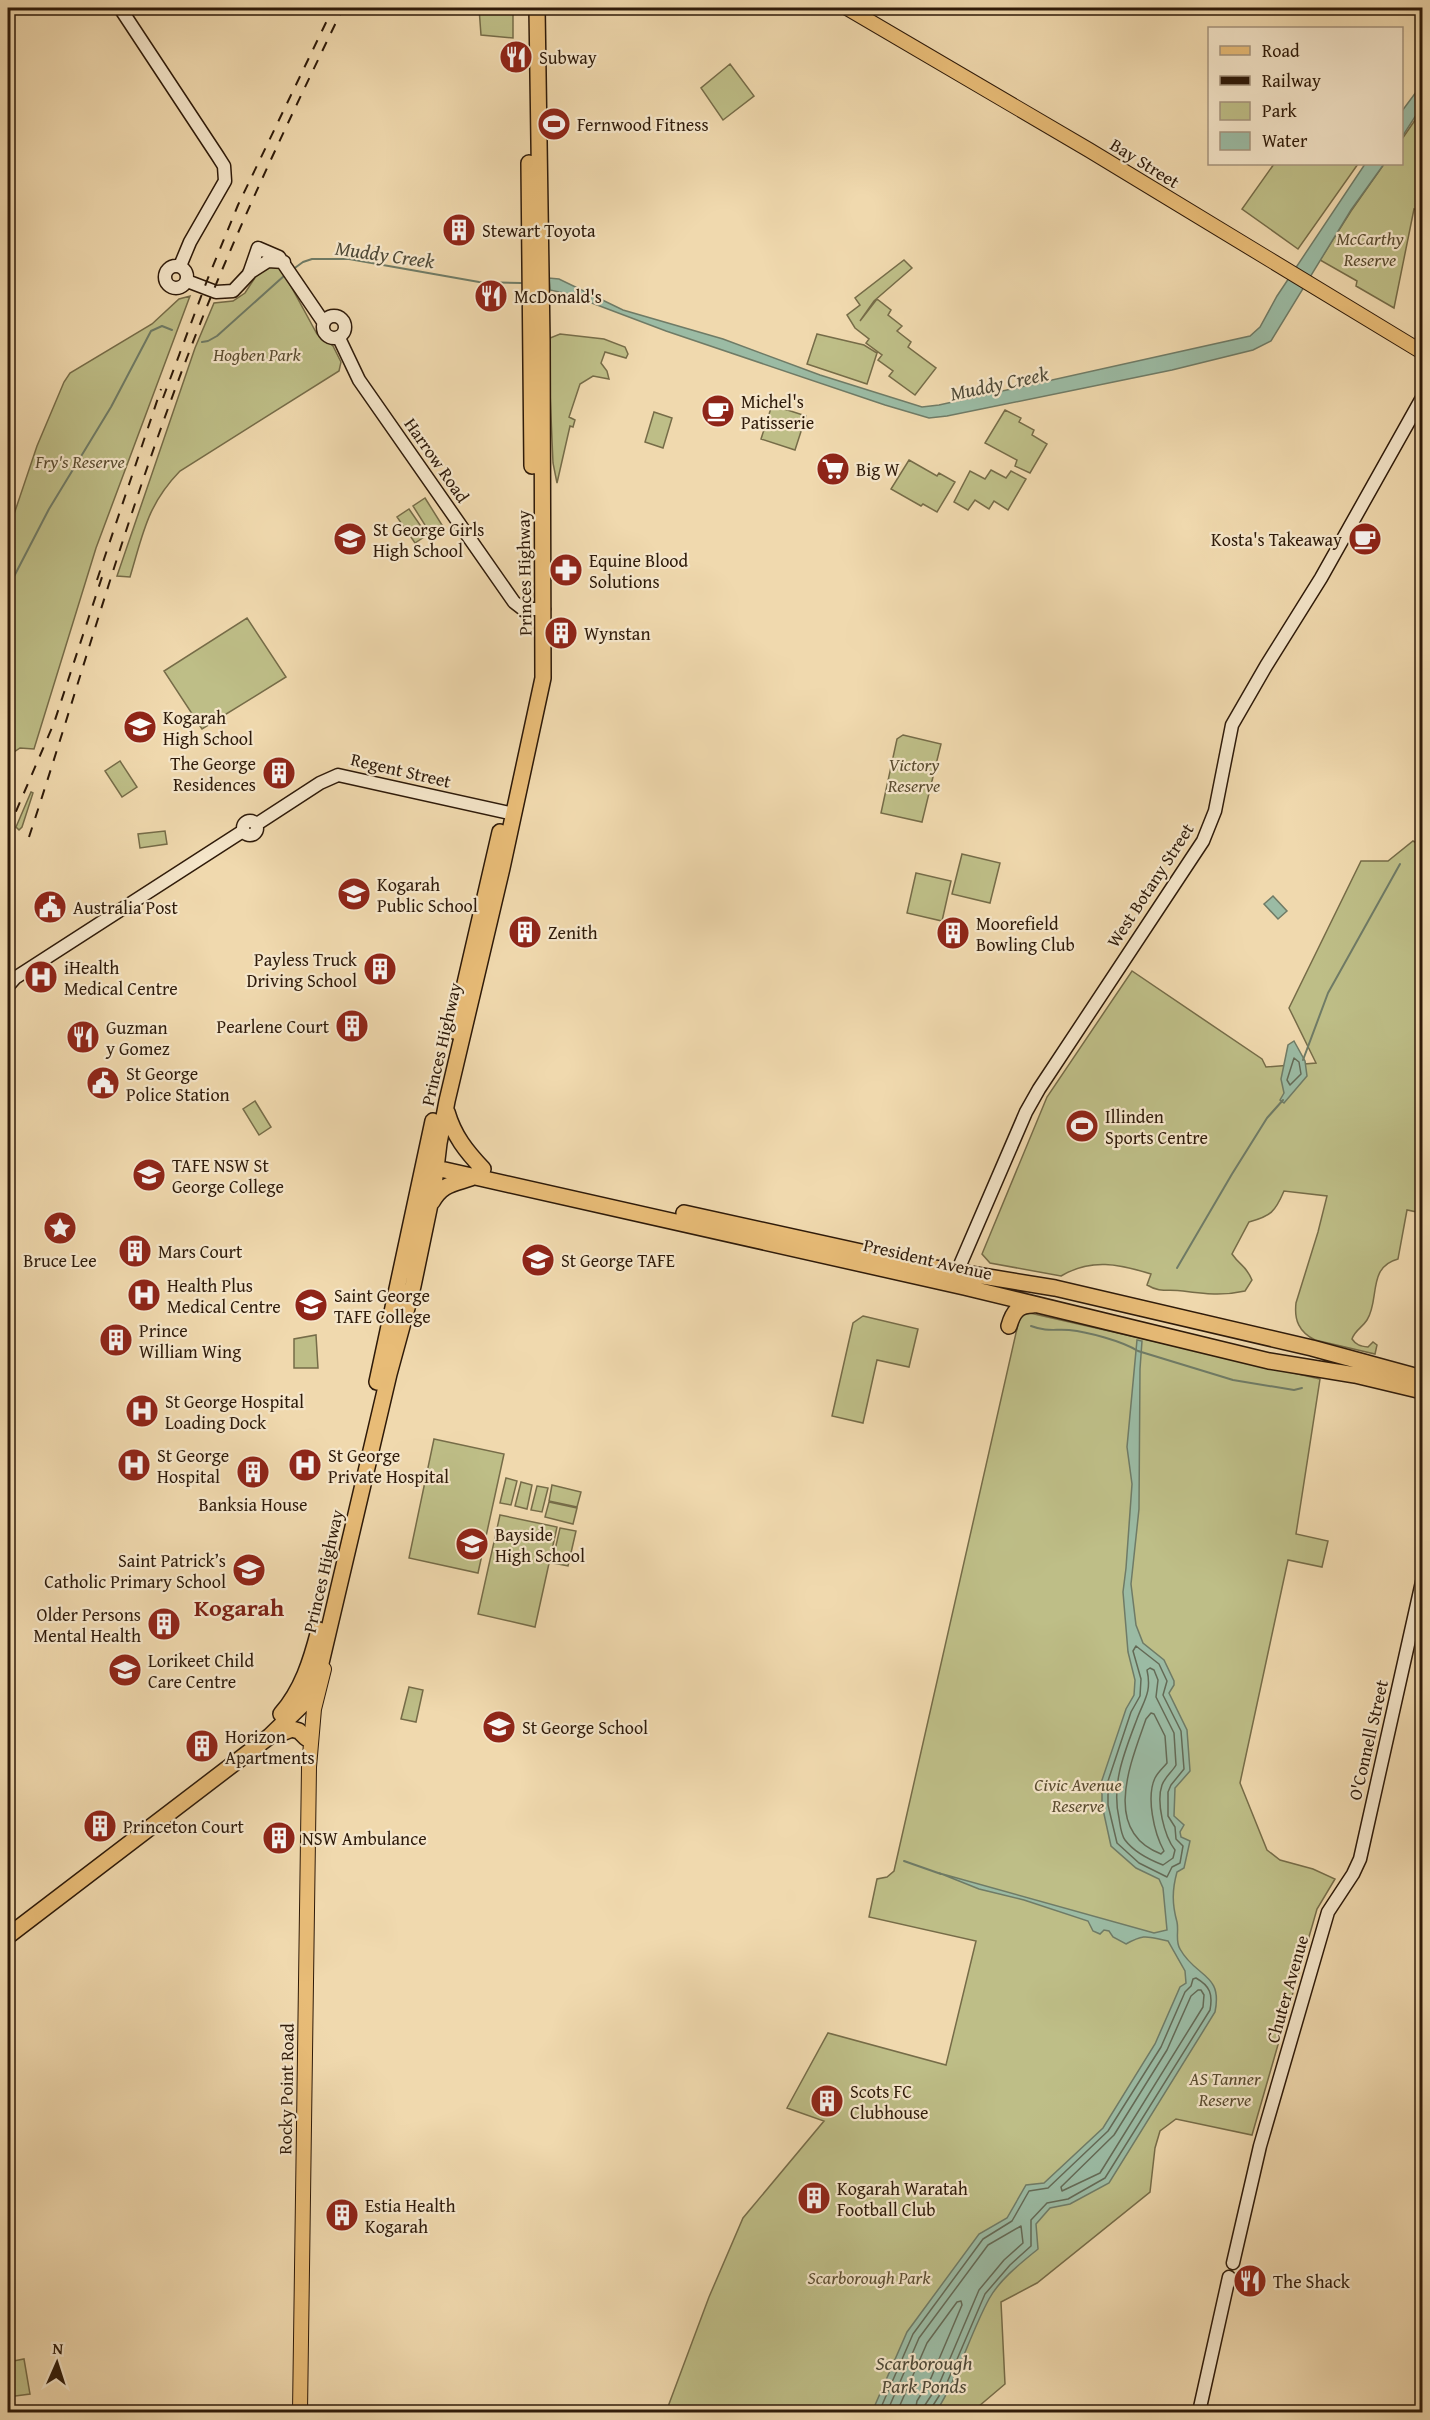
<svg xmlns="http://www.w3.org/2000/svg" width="1430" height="2420" font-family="'Gentium Book Plus',serif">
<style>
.green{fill:#bebe87;stroke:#766c48;stroke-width:1.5}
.water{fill:#9bbba4;stroke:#6f7b66;stroke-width:1.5}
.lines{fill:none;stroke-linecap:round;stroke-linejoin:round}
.shore{stroke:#646a56;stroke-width:1.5}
.stream{stroke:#6f7b66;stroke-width:2}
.secondary-casing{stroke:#2e1a09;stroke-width:15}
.primary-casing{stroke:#2e1a09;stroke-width:16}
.highway-casing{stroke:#2e1a09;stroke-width:18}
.secondary{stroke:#f5e6ca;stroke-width:12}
.primary{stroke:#e8bc77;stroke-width:14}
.highway{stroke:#e8bc77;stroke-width:15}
.rail{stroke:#2e1a09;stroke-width:2;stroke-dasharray:10 10;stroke-linecap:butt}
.labels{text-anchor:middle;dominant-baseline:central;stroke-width:4.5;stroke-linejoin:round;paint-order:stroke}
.poi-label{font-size:18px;fill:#2e1a09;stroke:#f5e6ca;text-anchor:start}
.street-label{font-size:18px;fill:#2e1a09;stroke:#f5e6ca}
.park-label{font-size:18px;font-style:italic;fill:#594b2f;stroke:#f5e6ca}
.water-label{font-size:20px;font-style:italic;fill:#4f4a38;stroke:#f5e6ca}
.district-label{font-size:24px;font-weight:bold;fill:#7a1f14;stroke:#f5e6ca}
</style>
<rect width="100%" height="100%" fill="#f0d9ae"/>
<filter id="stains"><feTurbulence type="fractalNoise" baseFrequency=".00333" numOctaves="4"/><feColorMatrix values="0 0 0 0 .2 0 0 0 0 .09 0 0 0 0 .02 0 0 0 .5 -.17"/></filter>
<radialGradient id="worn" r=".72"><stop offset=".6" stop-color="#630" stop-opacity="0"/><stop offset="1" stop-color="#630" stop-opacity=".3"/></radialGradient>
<path class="green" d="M479,8H513V38L481,35Z
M730,64L754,96L723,120L701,88Z
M1422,110V211L1414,209L1394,308L1356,286L1357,281L1320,260L1351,211L1384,164H1402V139Z
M1274,164H1358L1298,249L1242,209Z
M904,260L912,268L874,301L860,321L877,299L891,310L888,315L902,326L897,331L911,342L908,347L936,368L915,395L889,376L893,371L878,360L882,355L866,343L869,339L855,328L847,315L860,305L855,298Z
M271,265L281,268L317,334L333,346L341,362L339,371L180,471C147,505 143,534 130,577L117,576L195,348L214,303L233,301L245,293L256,276Z
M190,296L96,548L34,749L20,748L8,756V710L12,693L8,686V532L37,446L64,382L70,373L152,324L179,299Z
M560,334L604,339L625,347L628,354L626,358L605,352L601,363L607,371L609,379L593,376L580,384L569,417L575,420L573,427L570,426L557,483L553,463L548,345L550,338Z
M817,334L864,345L877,353L867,384L807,364Z
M772,405L806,416L795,450L761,439Z
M1005,410L1021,418L1019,422L1034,430L1032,435L1047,444L1030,473L1015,466L1017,460L985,443Z
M654,412L672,418L663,448L645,442Z
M909,460L937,476L939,473L955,482L937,512L923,504L921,506L891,489Z
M991,470L1006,478L1011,471L1026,479L1008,510L994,501L989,509L975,500L968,510L954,502L970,471L985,479Z
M425,498L442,525L430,533L413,506Z
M409,509L427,535L415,543L397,517Z
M247,618L286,677L202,729L164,671Z
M903,735L941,744L922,822L881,813L897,739Z
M120,761L137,787L122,797L105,771Z
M31,792L33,793L22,827L19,830L16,827Z
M165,831L167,844L140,848L138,834Z
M1413,841L1422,846V1213L1407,1210L1398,1259C1367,1267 1380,1300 1367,1320C1362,1328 1355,1330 1352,1339C1356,1345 1360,1346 1368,1347L1373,1342L1377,1345L1375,1354L1315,1340C1299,1332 1294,1320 1296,1303L1318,1232L1327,1196L1284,1191C1275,1212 1271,1216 1249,1222L1232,1254C1241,1267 1245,1264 1252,1280L1245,1291C1223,1296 1205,1294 1183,1291C1169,1289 1160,1293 1147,1285L1151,1274C1119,1264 1091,1258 1061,1276L990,1263L982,1254L1047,1097L1132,971L1262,1059L1266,1067L1316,1063L1289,1008L1361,861H1388Z
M962,854L1000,863L990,903L952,894Z
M916,873L951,881L942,921L907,913Z
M255,1101L271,1127L259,1135L243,1109Z
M1021,1311L1320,1379L1296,1534L1328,1541L1322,1567L1288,1560L1240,1783L1267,1850L1280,1860L1313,1869L1335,1879L1317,1909L1252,2135L1176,2119L1160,2131L1155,2148L1150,2192L1037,2283L1001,2302L1005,2384L972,2412H666L709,2297L743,2218L824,2121L787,2108L828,2033L946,2065L976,1941L869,1917L877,1879L887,1877L894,1871Z
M863,1316L918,1329L909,1367L877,1360L863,1423L832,1416L853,1323Z
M316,1335L318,1368H294V1339Z
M434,1439L504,1454L478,1573L409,1558Z
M506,1478L517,1481L511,1505L500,1503Z
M521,1482L532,1485L527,1509L515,1506Z
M552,1485L581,1492L577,1507L549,1501Z
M537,1486L548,1488L542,1512L531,1510Z
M549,1502L577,1508L573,1524L545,1517Z
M500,1515L557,1527L535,1627L478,1614Z
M560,1528L576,1531L568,1566L552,1563Z
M409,1687L423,1690L416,1722L401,1719Z
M24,2359L30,2394L8,2397V2362Z"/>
<path class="water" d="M1422,84V106L1402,137V111Z
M1365,164H1384L1351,210L1271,341L1253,350L1172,370L947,416L929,418L885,405L666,331L568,294L550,290L549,278L559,279L623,310L723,339L820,375L922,407L939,405L1250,336L1260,327L1277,296Z
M1273,896L1287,911L1278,919L1264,904Z
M1294,1041L1305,1061L1307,1076L1284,1103L1280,1100L1284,1093L1281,1079L1288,1045Z
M1137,1340L1142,1341L1140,1369L1139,1509L1131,1584L1136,1625L1143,1643L1164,1660L1174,1681V1685L1169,1693L1187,1730L1190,1771L1175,1788L1174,1816L1184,1825L1180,1832L1181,1837L1190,1841L1184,1868L1177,1872C1172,1890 1172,1904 1177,1922C1179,1931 1175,1941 1180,1949C1196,1978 1223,1973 1215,2012L1109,2183L1070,2204L1050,2208L1036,2224L1038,2249C1021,2263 1000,2279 989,2299C969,2336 959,2376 936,2412H872L907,2332L979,2234L1007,2218L1026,2185L1044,2183L1103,2128L1155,2044L1180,1987L1186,1983L1185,1971L1168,1941C1147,1937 1146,1933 1126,1944L1113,1937L1109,1931L1104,1930L1100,1934L1093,1931L1088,1921L1024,1900L979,1889L939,1873L1154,1933L1167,1930L1163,1888L1159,1879L1136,1868L1111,1846L1102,1805V1780L1126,1709L1134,1695L1135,1680L1128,1652L1123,1592L1126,1568L1132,1484L1127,1447Z"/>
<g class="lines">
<path class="shore" d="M1294,1058L1299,1062L1301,1074L1290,1085L1287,1080Z
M1136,1646L1159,1664L1167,1681L1163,1695L1181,1731L1184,1769L1171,1785L1168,1792V1816L1175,1827L1176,1839L1183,1846L1180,1863L1172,1867L1167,1877L1139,1863L1117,1843L1108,1805V1781L1131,1712L1140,1696L1141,1679L1133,1651Z
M1150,1668L1154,1670L1158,1680L1156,1697L1174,1733L1176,1765C1172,1772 1165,1777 1162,1785C1156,1802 1164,1836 1175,1850L1173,1858L1163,1865C1150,1860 1134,1852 1125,1840C1121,1835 1120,1824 1119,1818C1111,1783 1125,1751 1137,1719C1144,1700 1152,1692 1147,1670Z
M1151,1713L1154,1714L1165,1736L1167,1763C1163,1768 1158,1772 1155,1778C1146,1797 1154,1833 1164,1851L1161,1854C1101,1831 1131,1762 1146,1719Z
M1198,1990H1201L1204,1995L1203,2007L1100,2173L1062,2191L1061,2187L1114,2135L1167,2050L1191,1996Z
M879,2412L913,2334L983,2239L1012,2221L1029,2191L1048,2188L1108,2131L1161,2047L1185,1992L1191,1986L1193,1979L1196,1978C1210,1986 1213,1994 1210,2010L1105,2178L1068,2199L1047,2203L1031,2220V2246L1010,2265L985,2294L946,2385L932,2407L931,2412
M887,2412L919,2338L988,2245L1021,2226L1023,2243L1004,2260L979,2290L940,2382L925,2405L924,2412
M897,2412L927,2343L957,2302L961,2301L962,2305L931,2378L917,2401L915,2412"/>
<path class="stream" d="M292,270L303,262L312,259H349L479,282L521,283
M202,342L208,341L217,336L285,275
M8,588L49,509L111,407L151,331L162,326L172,330
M1303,1060L1328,993L1400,864
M1177,1268L1232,1174L1267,1118L1283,1100
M1031,1326C1047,1332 1054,1329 1069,1330C1088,1332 1122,1341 1138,1351L1233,1380L1294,1390L1302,1388
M904,1861L941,1874"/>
<defs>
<path id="secondary" d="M120,8L217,155L224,166L225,181L190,242L180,266
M165 277a11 11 0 1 1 22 0a11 11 0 1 1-22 0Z
M249,273L268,261L284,262
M187,281L216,292L233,291L249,274L258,248L279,257L324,323
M323 327a11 11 0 1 1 22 0a11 11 0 1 1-22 0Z
M339,338L359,380L514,602L523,609H544
M243 828a7 7 0 1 1 14 0a7 7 0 1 1-14 0Z
M257,824L320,783L338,775L514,814
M8,986L15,978L243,831
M952,1276L957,1272L1026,1112L1039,1089L1203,841L1215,811L1232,725L1266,666L1321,578L1422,398
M1233,2263L1260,2146L1328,1912L1353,1874L1360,1859L1422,1582
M1199,2412L1229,2277"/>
<path id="primary" d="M847,8L1089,150L1422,352
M300,2412L309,1767L314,1709L324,1669"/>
<path id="highway" d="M529,163L532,466
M454,1031L500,832
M447,1112C454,1136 466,1151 483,1169
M427,1166L964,1287L1269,1361L1355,1375L1422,1391
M432,1202C442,1184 453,1184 471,1178
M684,1213L934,1268L1055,1288L1312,1348L1422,1378
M1009,1326C1013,1312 1018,1305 1033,1305
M377,1382L433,1121
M281,1714C302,1690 311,1661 319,1630
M277,1735L292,1729L299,1731L306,1738
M8,1936L270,1736L303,1704L321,1663L389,1374L413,1286L434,1185L439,1143L447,1101L502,868L543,678L542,341L537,8"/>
</defs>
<use href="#secondary" class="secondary-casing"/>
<use href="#primary" class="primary-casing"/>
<use href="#highway" class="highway-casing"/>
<use href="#secondary" class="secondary"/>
<use href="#primary" class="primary"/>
<use href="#highway" class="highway"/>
<path class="rail" d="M163,398L208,278L238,205L333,8
M97,580L161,389
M8,830L54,723L103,574
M29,837C82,676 127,513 188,355C233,236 288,122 343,8"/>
</g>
<defs>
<symbol id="restaurant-disc" viewBox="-11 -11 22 22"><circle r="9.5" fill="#8f2418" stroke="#f5e6ca"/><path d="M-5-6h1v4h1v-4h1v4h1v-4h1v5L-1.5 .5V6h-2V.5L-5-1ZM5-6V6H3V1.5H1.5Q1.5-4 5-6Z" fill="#fff"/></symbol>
<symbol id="stadium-disc" viewBox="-11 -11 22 22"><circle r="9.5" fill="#8f2418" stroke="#f5e6ca"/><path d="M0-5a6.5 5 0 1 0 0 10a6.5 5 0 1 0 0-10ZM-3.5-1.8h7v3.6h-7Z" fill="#fff"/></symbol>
<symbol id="building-disc" viewBox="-11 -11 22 22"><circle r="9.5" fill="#8f2418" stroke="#f5e6ca"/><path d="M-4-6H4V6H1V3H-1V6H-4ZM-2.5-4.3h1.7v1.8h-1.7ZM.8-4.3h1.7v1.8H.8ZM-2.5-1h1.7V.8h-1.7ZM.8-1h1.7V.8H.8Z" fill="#fff"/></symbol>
<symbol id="cafe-disc" viewBox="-11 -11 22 22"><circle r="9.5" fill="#8f2418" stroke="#f5e6ca"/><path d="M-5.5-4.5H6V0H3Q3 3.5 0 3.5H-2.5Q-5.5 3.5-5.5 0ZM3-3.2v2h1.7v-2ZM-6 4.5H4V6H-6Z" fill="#fff"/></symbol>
<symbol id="supermarket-disc" viewBox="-11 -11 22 22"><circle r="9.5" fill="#8f2418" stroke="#f5e6ca"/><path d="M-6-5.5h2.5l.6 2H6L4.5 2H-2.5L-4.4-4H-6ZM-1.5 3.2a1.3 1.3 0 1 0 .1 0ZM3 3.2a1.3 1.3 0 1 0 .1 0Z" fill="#fff"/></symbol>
<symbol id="school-disc" viewBox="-11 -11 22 22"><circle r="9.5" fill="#8f2418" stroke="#f5e6ca"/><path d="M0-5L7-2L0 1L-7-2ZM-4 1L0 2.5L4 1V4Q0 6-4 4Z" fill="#fff"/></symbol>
<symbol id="pharmacy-disc" viewBox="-11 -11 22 22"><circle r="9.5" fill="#8f2418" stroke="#f5e6ca"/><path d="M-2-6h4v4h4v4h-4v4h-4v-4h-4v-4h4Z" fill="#fff"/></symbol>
<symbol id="civic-disc" viewBox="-11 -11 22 22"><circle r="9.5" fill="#8f2418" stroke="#f5e6ca"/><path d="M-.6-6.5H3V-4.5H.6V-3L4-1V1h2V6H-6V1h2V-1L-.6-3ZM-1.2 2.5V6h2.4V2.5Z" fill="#fff"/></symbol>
<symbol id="hospital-disc" viewBox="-11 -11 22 22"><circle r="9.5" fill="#8f2418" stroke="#f5e6ca"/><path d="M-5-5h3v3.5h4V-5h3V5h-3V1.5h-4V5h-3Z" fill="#fff"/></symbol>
<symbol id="university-disc" viewBox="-11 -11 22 22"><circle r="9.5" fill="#8f2418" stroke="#f5e6ca"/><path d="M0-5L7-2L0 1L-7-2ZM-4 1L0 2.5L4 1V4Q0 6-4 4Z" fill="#fff"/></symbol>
<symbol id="sight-disc" viewBox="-11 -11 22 22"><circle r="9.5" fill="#8f2418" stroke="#f5e6ca"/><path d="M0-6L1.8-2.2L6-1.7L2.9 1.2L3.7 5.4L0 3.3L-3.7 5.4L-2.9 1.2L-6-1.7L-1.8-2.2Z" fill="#fff"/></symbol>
</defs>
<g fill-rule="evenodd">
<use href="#restaurant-disc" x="497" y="38" width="38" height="38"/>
<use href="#stadium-disc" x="535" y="105" width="38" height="38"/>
<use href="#building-disc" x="440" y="211" width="38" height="38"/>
<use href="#restaurant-disc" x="472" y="277" width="38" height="38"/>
<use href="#cafe-disc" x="699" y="392" width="38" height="38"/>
<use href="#supermarket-disc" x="814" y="450" width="38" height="38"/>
<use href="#school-disc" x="331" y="520" width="38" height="38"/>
<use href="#cafe-disc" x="1346" y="520" width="38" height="38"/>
<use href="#pharmacy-disc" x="547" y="551" width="38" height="38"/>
<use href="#building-disc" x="542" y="614" width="38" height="38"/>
<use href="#school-disc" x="121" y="708" width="38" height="38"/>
<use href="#building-disc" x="260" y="754" width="38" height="38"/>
<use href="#school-disc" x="335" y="875" width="38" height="38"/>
<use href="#civic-disc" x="31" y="888" width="38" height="38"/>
<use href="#building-disc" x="506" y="913" width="38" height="38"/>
<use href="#building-disc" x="934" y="914" width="38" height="38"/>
<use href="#building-disc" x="361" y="950" width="38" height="38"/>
<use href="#hospital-disc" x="22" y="958" width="38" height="38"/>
<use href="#building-disc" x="333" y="1007" width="38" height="38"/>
<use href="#restaurant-disc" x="64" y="1018" width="38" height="38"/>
<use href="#civic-disc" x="84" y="1064" width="38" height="38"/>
<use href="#stadium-disc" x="1063" y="1107" width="38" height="38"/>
<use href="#university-disc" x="130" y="1156" width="38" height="38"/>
<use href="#sight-disc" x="41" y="1209" width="38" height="38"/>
<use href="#building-disc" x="116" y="1232" width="38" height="38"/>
<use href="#university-disc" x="519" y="1241" width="38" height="38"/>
<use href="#hospital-disc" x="125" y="1276" width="38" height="38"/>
<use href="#university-disc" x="292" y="1286" width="38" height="38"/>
<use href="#building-disc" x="97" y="1321" width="38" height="38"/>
<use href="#hospital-disc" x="123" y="1392" width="38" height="38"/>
<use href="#hospital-disc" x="115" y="1446" width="38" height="38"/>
<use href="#hospital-disc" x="286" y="1446" width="38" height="38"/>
<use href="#building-disc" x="234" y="1453" width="38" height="38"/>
<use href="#school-disc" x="453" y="1525" width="38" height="38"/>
<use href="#school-disc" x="230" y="1551" width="38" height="38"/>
<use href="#building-disc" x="145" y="1605" width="38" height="38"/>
<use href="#school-disc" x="106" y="1651" width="38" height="38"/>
<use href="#school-disc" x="480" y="1708" width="38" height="38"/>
<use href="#building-disc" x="183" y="1727" width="38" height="38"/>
<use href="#building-disc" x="81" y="1807" width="38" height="38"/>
<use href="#building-disc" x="260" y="1819" width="38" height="38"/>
<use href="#building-disc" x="808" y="2082" width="38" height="38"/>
<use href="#building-disc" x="795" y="2179" width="38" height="38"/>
<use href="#building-disc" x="323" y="2196" width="38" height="38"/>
<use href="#restaurant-disc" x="1231" y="2262" width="38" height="38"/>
</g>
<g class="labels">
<g class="poi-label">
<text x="539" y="57">Subway</text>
<text x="577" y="124">Fernwood Fitness</text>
<text x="482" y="230">Stewart Toyota</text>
<text x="514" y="296">McDonald's</text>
<text x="741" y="401">Michel's<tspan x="741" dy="21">Patisserie</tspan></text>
<text x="856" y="469">Big W</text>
<text x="373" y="529">St George Girls<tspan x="373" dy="21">High School</tspan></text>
<text x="1342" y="539" text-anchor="end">Kosta's Takeaway</text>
<text x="589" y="560">Equine Blood<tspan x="589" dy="21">Solutions</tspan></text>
<text x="584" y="633">Wynstan</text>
<text x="163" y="717">Kogarah<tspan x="163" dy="21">High School</tspan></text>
<text x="256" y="763" text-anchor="end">The George<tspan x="256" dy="21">Residences</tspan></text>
<text x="377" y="884">Kogarah<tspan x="377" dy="21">Public School</tspan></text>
<text x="73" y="907">Australia Post</text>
<text x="976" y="923">Moorefield<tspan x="976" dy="21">Bowling Club</tspan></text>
<text x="548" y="932">Zenith</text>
<text x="357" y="959" text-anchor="end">Payless Truck<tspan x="357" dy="21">Driving School</tspan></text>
<text x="64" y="967">iHealth<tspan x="64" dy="21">Medical Centre</tspan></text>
<text x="329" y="1026" text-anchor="end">Pearlene Court</text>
<text x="106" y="1027">Guzman<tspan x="106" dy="21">y Gomez</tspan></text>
<text x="126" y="1073">St George<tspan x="126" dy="21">Police Station</tspan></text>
<text x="1105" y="1116">Illinden<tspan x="1105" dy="21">Sports Centre</tspan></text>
<text x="172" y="1165">TAFE NSW St<tspan x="172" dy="21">George College</tspan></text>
<text x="158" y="1251">Mars Court</text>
<text x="60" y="1260" text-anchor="middle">Bruce Lee</text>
<text x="561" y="1260">St George TAFE</text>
<text x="167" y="1285">Health Plus<tspan x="167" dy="21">Medical Centre</tspan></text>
<text x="334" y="1295">Saint George<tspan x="334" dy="21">TAFE College</tspan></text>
<text x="139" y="1330">Prince<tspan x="139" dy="21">William Wing</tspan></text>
<text x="165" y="1401">St George Hospital<tspan x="165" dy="21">Loading Dock</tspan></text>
<text x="157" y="1455">St George<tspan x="157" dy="21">Hospital</tspan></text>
<text x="328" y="1455">St George<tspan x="328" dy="21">Private Hospital</tspan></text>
<text x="253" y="1504" text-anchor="middle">Banksia House</text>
<text x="495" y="1534">Bayside<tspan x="495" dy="21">High School</tspan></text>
<text x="226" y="1560" text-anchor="end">Saint Patrick’s<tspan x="226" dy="21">Catholic Primary School</tspan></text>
<text x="141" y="1614" text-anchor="end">Older Persons<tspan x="141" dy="21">Mental Health</tspan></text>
<text x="148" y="1660">Lorikeet Child<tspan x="148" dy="21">Care Centre</tspan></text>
<text x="522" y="1727">St George School</text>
<text x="225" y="1736">Horizon<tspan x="225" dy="21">Apartments</tspan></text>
<text x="123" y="1826">Princeton Court</text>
<text x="302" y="1838">NSW Ambulance</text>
<text x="850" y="2091">Scots FC<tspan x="850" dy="21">Clubhouse</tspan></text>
<text x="837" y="2188">Kogarah Waratah<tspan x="837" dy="21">Football Club</tspan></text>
<text x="365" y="2205">Estia Health<tspan x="365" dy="21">Kogarah</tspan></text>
<text x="1273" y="2281">The Shack</text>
</g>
<g class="street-label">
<text transform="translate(1145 163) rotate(32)">Bay Street</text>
<text transform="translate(437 460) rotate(55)">Harrow Road</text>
<text transform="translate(524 573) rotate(-91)">Princes Highway</text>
<text transform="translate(401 770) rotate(13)">Regent Street</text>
<text transform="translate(1150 885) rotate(-57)">West Botany Street</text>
<text transform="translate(441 1044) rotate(-77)">Princes Highway</text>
<text transform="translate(928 1259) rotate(13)">President Avenue</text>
<text transform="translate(323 1571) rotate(-77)">Princes Highway</text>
<text transform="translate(1368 1740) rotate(-77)">O'Connell Street</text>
<text transform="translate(1287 1989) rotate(-74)">Chuter Avenue</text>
<text transform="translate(286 2089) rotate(-89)">Rocky Point Road</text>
</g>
<g class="park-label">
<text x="1370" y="238">McCarthy<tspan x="1370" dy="21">Reserve</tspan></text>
<text x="257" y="354">Hogben Park</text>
<text x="80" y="461">Fry's Reserve</text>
<text x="914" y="764">Victory<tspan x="914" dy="21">Reserve</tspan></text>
<text x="1078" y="1784">Civic Avenue<tspan x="1078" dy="21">Reserve</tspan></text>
<text x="1225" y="2078">AS Tanner<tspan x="1225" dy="21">Reserve</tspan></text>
<text x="869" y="2277">Scarborough Park</text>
</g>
<g class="water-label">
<text transform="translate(385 254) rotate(8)">Muddy Creek</text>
<text transform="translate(999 383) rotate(-12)">Muddy Creek</text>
<text x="924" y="2362">Scarborough<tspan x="924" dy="23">Park Ponds</tspan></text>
</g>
<g class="district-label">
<text x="239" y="1607">Kogarah</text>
</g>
</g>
<rect width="1430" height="2420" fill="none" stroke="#f0d9ae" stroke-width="30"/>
<rect x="9" y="9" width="1412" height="2402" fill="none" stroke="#2e1a09" stroke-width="3"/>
<rect x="15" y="15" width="1400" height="2390" fill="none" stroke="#2e1a09" stroke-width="1.5"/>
<rect x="1208" y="27" width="195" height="138" fill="#f5e6ca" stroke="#a5947d" stroke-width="1.5"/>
<rect x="1220" y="46" width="30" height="9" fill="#e8bc77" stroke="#a5947d" stroke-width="1.5"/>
<text x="1262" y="57" font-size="18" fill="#2e1a09">Road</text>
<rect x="1220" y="76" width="30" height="9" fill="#2e1a09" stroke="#a5947d" stroke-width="1.5"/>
<text x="1262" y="87" font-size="18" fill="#2e1a09">Railway</text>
<rect x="1220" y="102" width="30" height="18" fill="#bebe87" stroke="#a5947d" stroke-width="1.5"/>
<text x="1262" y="117" font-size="18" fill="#2e1a09">Park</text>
<rect x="1220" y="132" width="30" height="18" fill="#9bbba4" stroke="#a5947d" stroke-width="1.5"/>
<text x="1262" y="147" font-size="18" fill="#2e1a09">Water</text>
<g transform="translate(57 2363) rotate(3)" stroke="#f5e6ca" stroke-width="4.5" paint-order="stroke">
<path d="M0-4.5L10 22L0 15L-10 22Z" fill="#2e1a09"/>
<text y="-9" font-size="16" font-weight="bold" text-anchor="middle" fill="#2e1a09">N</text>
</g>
<rect width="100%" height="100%" filter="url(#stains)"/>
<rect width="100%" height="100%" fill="url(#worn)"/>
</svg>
